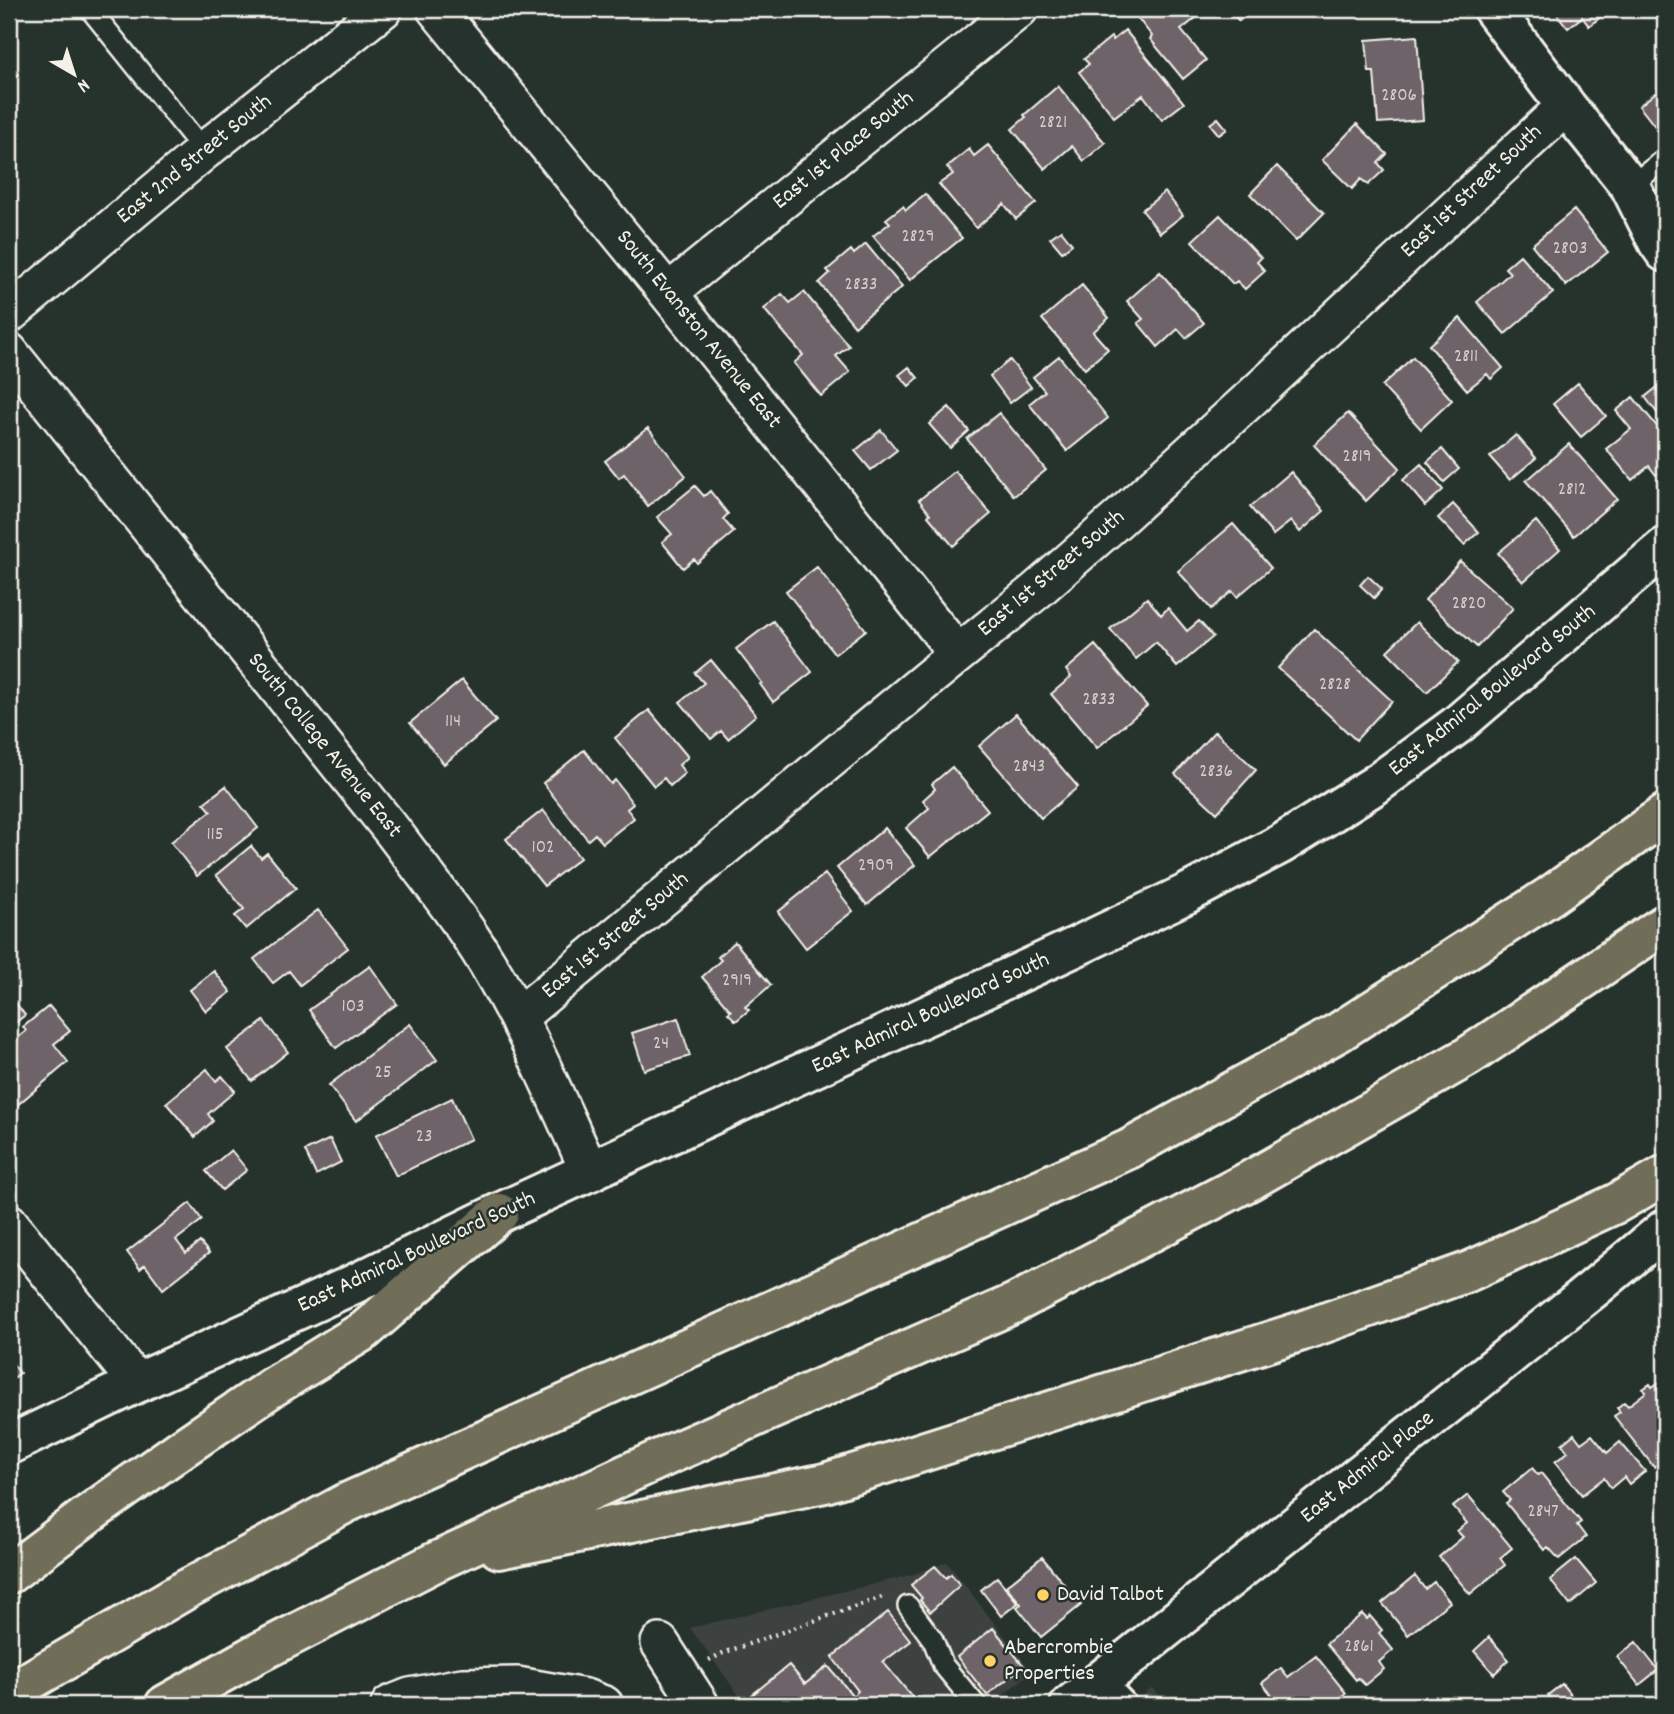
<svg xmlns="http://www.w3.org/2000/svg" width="1674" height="1714" font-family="Dekko,sans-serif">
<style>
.built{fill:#3c423f}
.building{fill:#6e6469;stroke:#f4f1e8;stroke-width:2}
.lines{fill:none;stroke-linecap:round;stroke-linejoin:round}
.lane-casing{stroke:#f4f1e8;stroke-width:24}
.street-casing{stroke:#f4f1e8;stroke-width:42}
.secondary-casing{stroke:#f4f1e8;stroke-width:44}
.highway-casing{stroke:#f4f1e8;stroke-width:44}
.path{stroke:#f4f1e8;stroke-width:4.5;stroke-dasharray:2 5;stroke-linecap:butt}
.lane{stroke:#26332d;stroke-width:19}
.street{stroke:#26332d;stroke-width:37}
.secondary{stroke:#26332d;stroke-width:38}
.highway{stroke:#706e59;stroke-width:38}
.poi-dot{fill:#ffd166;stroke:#26332d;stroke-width:2.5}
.labels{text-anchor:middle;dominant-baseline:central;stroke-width:5;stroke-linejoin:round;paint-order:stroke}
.number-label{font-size:19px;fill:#d2cec8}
.street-label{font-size:23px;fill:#f4f1e8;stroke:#26332d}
.poi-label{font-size:23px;fill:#f4f1e8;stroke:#26332d;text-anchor:start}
</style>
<rect width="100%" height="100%" fill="#26332d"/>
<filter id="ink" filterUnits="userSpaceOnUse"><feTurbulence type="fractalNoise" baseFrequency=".0143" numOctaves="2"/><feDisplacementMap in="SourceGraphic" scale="14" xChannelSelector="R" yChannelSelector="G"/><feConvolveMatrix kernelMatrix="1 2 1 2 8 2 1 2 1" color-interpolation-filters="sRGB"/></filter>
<g filter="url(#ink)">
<path class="built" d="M947,1562L1032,1672L990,1705H746L690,1628L911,1575Z
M1152,1688L1166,1705H1131Z"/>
<path class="building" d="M1144,9H1207L1181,30L1206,60L1183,79L1150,39L1152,36L1136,16Z
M1229,9H1254L1239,21Z
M1553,9H1611L1589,26L1582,17L1568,28Z
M1125,30L1184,103L1162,120L1143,95L1114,117L1079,72L1089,64L1084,59L1111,37L1113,40Z
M1417,36L1423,120L1378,123L1374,72H1369L1366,40Z
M1665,85V139L1639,106Z
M1058,86L1105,143L1084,161L1072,146L1045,169L1012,129L1026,117L1024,115Z
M1218,118L1227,129L1219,135L1210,124Z
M1357,124L1387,154L1378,163L1384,170L1368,185L1361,179L1352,189L1322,160Z
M988,145L1036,203L1016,219L1004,204L976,228L939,184L953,174L947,167L969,149L974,156Z
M1277,166L1324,213L1296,241L1250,194Z
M1165,192L1183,215L1160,233L1142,210Z
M925,194L962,238L910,280L873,236L890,223L886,219L903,206L906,210Z
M1574,210L1608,252L1566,286L1532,245Z
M1220,215L1261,258L1257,262L1265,271L1245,289L1237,281L1233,284L1192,241Z
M1061,230L1072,244L1062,252L1050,238Z
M866,244L902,287L855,326L819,283L830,273L827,270L851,250L854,254Z
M1520,255L1553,293L1505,334L1477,302L1510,273L1505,268Z
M1160,272L1204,323L1186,338L1178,329L1158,347L1138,323L1143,319L1127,301Z
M1082,285L1109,318L1093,332L1108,349L1085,369L1042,319Z
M804,292L849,346L836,356L850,372L821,396L794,363L803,355L764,309L782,294L790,303Z
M1460,318L1503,368L1491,379L1487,374L1467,390L1429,345Z
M1059,356L1108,418L1067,451L1029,404L1045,391L1033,377Z
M1413,357L1452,400L1421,429L1382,386Z
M1010,360L1031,387L1010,403L990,376Z
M909,367L918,378L909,386L899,375Z
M1665,381V423L1645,397Z
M1578,383L1606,416L1581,437L1553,404Z
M1633,397L1665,436V453L1663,454L1665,457V467L1656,475L1649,466L1632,480L1606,449L1631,429L1616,411Z
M949,407L969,431L950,448L929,424Z
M999,413L1046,470L1014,496L967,439Z
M1348,413L1400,468L1366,501L1314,445Z
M648,428L686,476L648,506L624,474L619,478L605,461Z
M881,430L897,450L871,470L855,451Z
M1516,435L1536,458L1510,480L1490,457Z
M1569,444L1617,499L1574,536L1526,481Z
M1442,449L1459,469L1444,482L1427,462Z
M1421,464L1443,490L1425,506L1403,480Z
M955,471L991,514L953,546L928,516L930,514L919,500Z
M1291,472L1324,511L1300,532L1291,521L1273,535L1250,507Z
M695,486L704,496L710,491L728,514L723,519L734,532L697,563L694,559L683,568L662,542L672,534L657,517Z
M1453,504L1479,532L1464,545L1438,518Z
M1536,521L1560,549L1523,582L1498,553Z
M1233,524L1271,568L1237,597L1232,591L1211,609L1178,571Z
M1460,561L1513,608L1477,647L1425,600Z
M817,567L866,630L835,654L786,591Z
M1368,576L1382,589L1374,598L1360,585Z
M1147,598L1161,615L1168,608L1187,631L1199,621L1213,637L1177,667L1156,642L1136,659L1110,629Z
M773,621L812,672L773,702L760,684L762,683L736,649Z
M1417,622L1458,662L1427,692L1387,651Z
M1314,629L1392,701L1356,740L1278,668Z
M1095,645L1147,706L1097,748L1051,694L1071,677L1066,670Z
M711,660L756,715L728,739L721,731L711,739L680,702L704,683L695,673Z
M462,680L496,721L444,764L410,723Z
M649,710L688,757L679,765L685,773L670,786L664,778L654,786L615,738Z
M1016,714L1078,787L1041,818L979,746Z
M1215,731L1256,770L1217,813L1175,774Z
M584,750L611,784L615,780L633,804L627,809L634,818L603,843L595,834L588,840L543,783Z
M952,767L988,810L930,857L906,828L929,808L923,800L935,789L932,784Z
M226,786L258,828L197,876L171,842L211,811L204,803Z
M543,810L580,858L544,886L506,839Z
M885,828L915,865L867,905L837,868Z
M251,846L261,858L267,853L296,888L246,929L235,916L244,909L216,875Z
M825,874L853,911L806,948L778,912Z
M318,910L348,948L300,985L289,971L273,983L254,959Z
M735,942L771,985L745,1007L749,1010L736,1021L728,1013L731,1011L702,977L721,960L718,957Z
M370,966L397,1004L336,1048L309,1010Z
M214,971L231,992L206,1011L190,990Z
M9,995L25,1015L9,1028Z
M49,1006L70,1031L54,1044L68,1062L9,1112V1045L26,1031L23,1027Z
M678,1018L690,1056L644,1070L632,1033Z
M264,1021L288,1052L252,1081L227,1049Z
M410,1024L437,1060L356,1121L329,1085Z
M207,1069L216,1081L222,1076L235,1091L208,1114L213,1121L195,1137L166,1103Z
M452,1098L471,1139L396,1176L376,1135Z
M330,1139L341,1162L316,1175L305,1151Z
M231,1150L247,1170L222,1190L206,1171Z
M190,1203L202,1220L176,1240L186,1253L200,1242L209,1253L163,1289L145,1265L140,1269L127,1252Z
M9,1359L20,1373L9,1382Z
M1658,1383L1665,1391V1458L1654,1467L1614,1416L1620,1412L1617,1408L1624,1402L1628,1406L1646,1392L1643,1389L1650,1384L1652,1387Z
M1574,1434L1581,1443L1592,1435L1607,1453L1620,1442L1645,1471L1629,1484L1624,1477L1611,1488L1604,1478L1582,1495L1555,1462L1568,1452L1562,1444Z
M1532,1468L1538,1475L1541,1473L1581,1522L1577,1525L1586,1537L1559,1559L1548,1547L1544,1550L1506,1503L1510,1500L1503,1492Z
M1468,1495L1512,1548L1500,1558L1505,1565L1470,1594L1439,1557L1463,1537L1457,1531L1467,1523L1453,1507Z
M1042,1557L1081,1605L1041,1637L1017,1607L1021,1604L1006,1586Z
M1576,1559L1596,1583L1570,1605L1550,1580Z
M935,1566L946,1578L951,1574L960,1585L930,1612L920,1600L922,1598L911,1585Z
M1415,1576L1425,1589L1434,1582L1450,1602L1408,1635L1382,1603Z
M997,1577L1018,1603L1001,1616L981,1590Z
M888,1612L911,1641L883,1662L919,1705H752L747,1699L789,1665L805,1684L828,1666L853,1696L858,1691L832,1657Z
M1362,1614L1367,1619L1370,1616L1382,1630L1379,1633L1393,1650L1379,1662L1384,1669L1365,1685L1358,1678L1356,1680L1326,1644Z
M993,1628L1024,1666L987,1695L957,1657Z
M1489,1637L1509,1660L1494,1674L1474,1651Z
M1636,1642L1658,1670L1639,1685L1617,1657Z
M1316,1656L1346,1693L1337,1700L1342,1705H1280L1262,1683L1281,1668L1288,1677Z
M1562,1684L1575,1700L1568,1705H1556L1548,1695Z"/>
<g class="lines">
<defs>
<path id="lane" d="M90,9L204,151
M1630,186L1665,159
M908,1606L933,1640L943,1665L976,1705
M1103,1679L1128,1705"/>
<path id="street" d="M436,9L668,293L958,654
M668,293L1019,9
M9,314L204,151L383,9
M9,352L394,833C429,880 467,927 496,978C532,1040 560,1107 590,1172
M518,1017L958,654L1036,591L1117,520L1249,400L1566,106
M9,1223L137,1383
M660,1643L700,1705
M390,1705L410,1697L462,1687L517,1686L585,1698L604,1705"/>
<path id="secondary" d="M1493,9L1566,106L1630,186L1658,242L1665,252
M9,1445L137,1383L354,1284L499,1213L1075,947L1186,894L1281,844L1375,785L1457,725L1665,547
M1070,1705L1593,1289L1665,1229"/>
<path id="highway" d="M499,1549L825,1483L1299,1332L1470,1271L1617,1203L1665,1175
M9,1574L89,1514L181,1449L271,1388L365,1330L499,1213
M9,1693L185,1590L346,1503L1129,1149L1339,1032L1550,896L1665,814
M165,1705L252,1656L435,1562L668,1455L1013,1304L1251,1180L1467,1057L1665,924"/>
</defs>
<use href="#lane" class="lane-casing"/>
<use href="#street" class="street-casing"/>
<use href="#secondary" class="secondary-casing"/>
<use href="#highway" class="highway-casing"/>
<path class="path" d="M709,1660L723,1653L885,1596"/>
<use href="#lane" class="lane"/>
<use href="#street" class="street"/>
<use href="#secondary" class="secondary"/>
<use href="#highway" class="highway"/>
</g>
</g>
<g class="poi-dot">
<circle cx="1043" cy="1595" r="7"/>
<circle cx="990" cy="1661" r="7"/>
</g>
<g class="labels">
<g class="number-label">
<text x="1399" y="96">2806</text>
<text x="1053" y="123">2821</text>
<text x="918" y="237">2829</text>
<text x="1570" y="249">2803</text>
<text x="861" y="285">2833</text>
<text x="1466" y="357">2811</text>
<text x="1357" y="457">2819</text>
<text x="1572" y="490">2812</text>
<text x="1469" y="604">2820</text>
<text x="1335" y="685">2828</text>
<text x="1099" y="700">2833</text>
<text x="453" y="722">114</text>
<text x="1029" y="767">2843</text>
<text x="1216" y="772">2836</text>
<text x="215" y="835">115</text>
<text x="543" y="848">102</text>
<text x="876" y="866">2909</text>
<text x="737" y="981">2919</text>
<text x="353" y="1007">103</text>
<text x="661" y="1044">24</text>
<text x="383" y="1073">25</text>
<text x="424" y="1137">23</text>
<text x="1543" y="1512">2847</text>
<text x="1359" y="1647">2861</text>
</g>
<g class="street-label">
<text transform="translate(844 151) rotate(-39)">East 1st Place South</text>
<text transform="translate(195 160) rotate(-39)">East 2nd Street South</text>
<text transform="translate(1472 192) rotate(-43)">East 1st Street South</text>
<text transform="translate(698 330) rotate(51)">South Evanston Avenue East</text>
<text transform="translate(1052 574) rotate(-40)">East 1st Street South</text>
<text transform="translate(1493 691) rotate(-39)">East Admiral Boulevard South</text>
<text transform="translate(324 746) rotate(51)">South College Avenue East</text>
<text transform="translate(616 936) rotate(-40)">East 1st Street South</text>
<text transform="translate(931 1014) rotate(-25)">East Admiral Boulevard South</text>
<text transform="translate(417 1253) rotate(-25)">East Admiral Boulevard South</text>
<text transform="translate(1368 1468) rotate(-39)">East Admiral Place</text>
</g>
<g class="poi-label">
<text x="1057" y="1595">David Talbot</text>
<text x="1004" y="1648">Abercrombie<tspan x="1004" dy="26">Properties</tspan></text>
</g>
</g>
<rect width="1674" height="1714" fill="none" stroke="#26332d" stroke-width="35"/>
<rect x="18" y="18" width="1639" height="1679" fill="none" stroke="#f4f1e8" stroke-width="2.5" filter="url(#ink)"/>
<g transform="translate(74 74) rotate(141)" stroke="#26332d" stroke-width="5" paint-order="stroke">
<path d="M0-5L12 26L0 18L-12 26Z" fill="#f4f1e8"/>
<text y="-10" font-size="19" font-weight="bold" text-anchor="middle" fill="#f4f1e8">N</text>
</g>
</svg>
